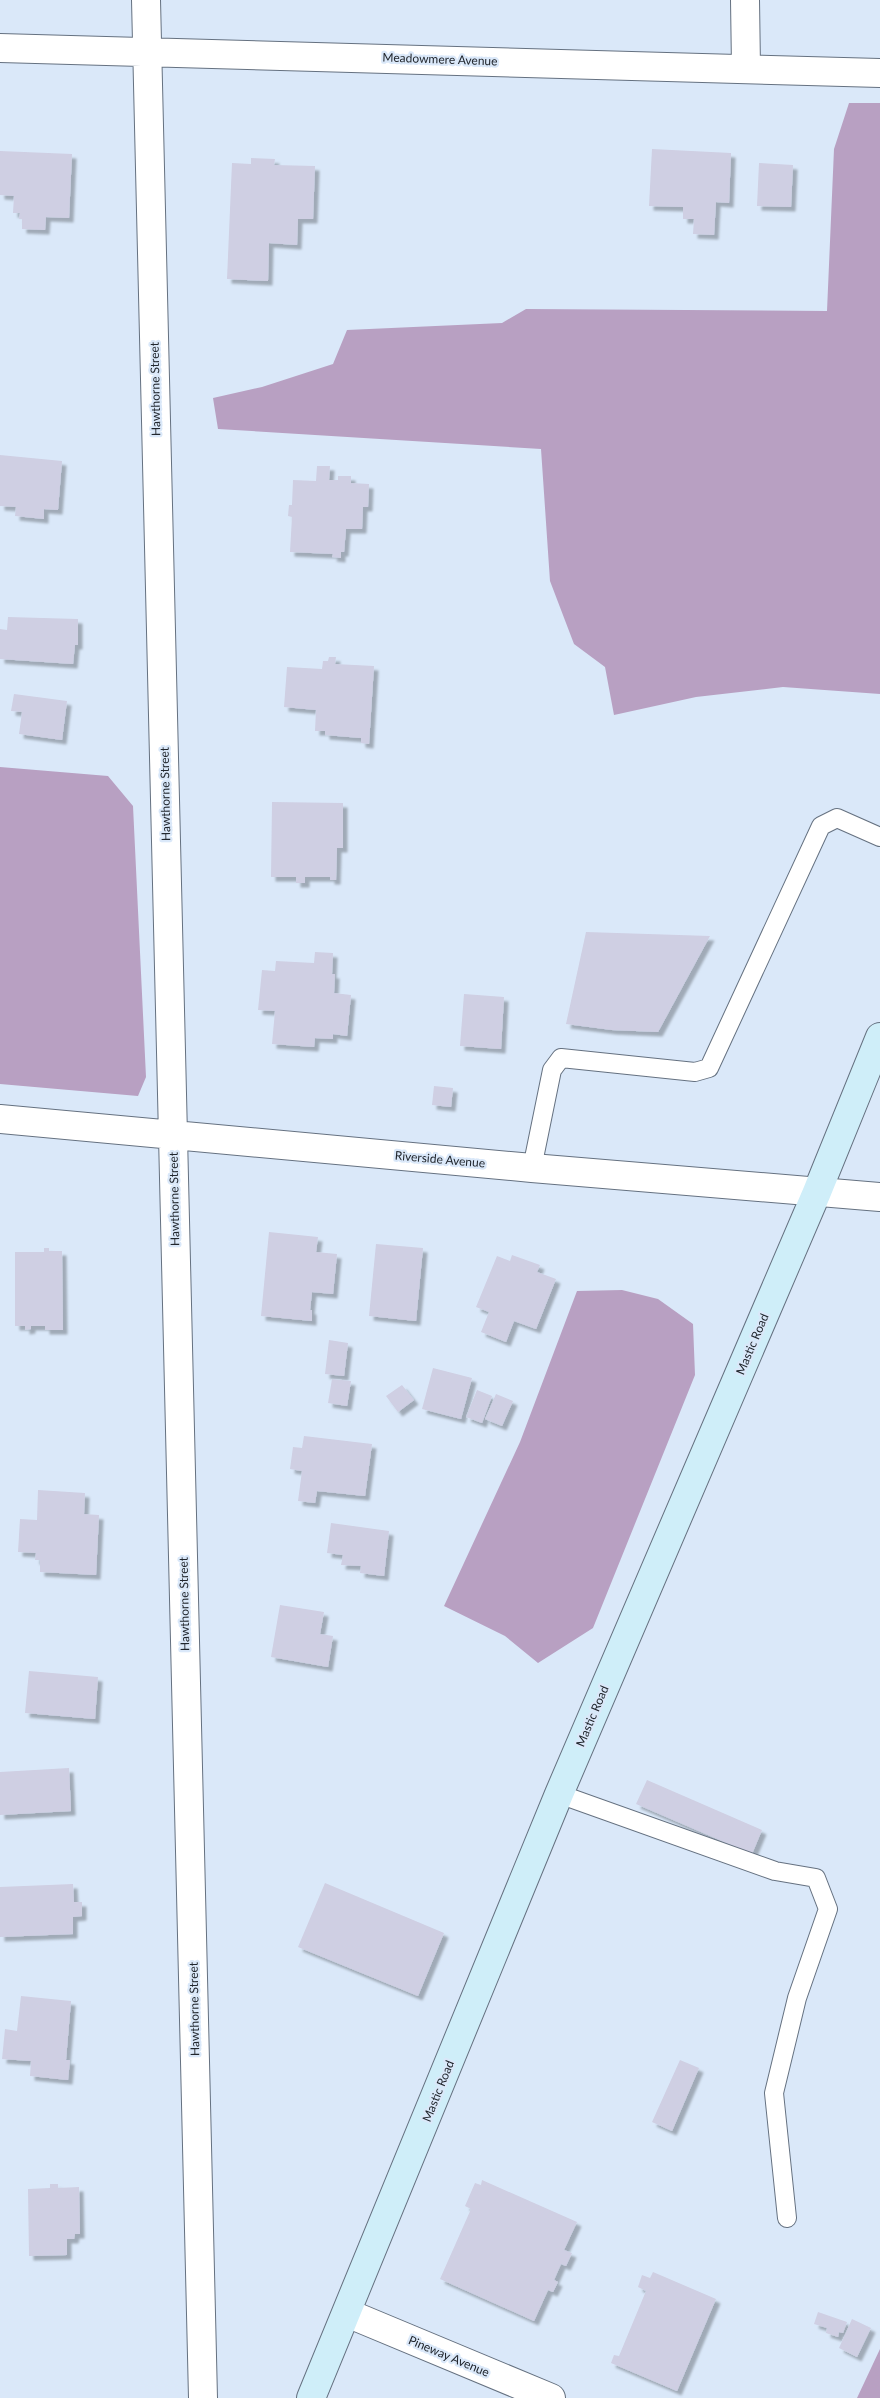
<svg xmlns="http://www.w3.org/2000/svg" width="880" height="2398" font-family="Lato,sans-serif">
<style>
.forest{fill:#b8a0c2}
.building{fill:#cfcfe3;filter:url(#shadow)}
.lines{fill:none;stroke-linecap:round;stroke-linejoin:round}
.service-casing{stroke:#657180;stroke-width:20}
.minor-casing{stroke:#657180;stroke-width:30}
.secondary-casing{stroke:#657180;stroke-width:30}
.service{stroke:#fff;stroke-width:18}
.minor{stroke:#fff;stroke-width:28}
.secondary{stroke:#cfeef9;stroke-width:28}
.labels{text-anchor:middle;dominant-baseline:central;stroke-width:4.5;stroke-linejoin:round;paint-order:stroke}
.street-label{font-size:12px;fill:#21262d;stroke:#dae8f9}
</style>
<defs>
<filter id="shadow"><feDropShadow dx="4.5" dy="4.5" stdDeviation="1" flood-color="#0004"/></filter>
</defs>
<rect width="100%" height="100%" fill="#dae8f9"/>
<path class="forest" d="M849,103H880V694L783,687L696,697L614,715L605,667L574,644L550,581L541,449L218,429L213,398L262,387L333,364L347,330L502,323L526,309L827,311L834,149Z
M0,767L108,776L133,806L146,1077L138,1096L0,1084Z
M622,1290L658,1299L693,1324L695,1375L593,1628L538,1663L505,1636L444,1606L520,1442L577,1291Z
M880,2349V2398H857Z"/>
<path class="building" d="M652,149L731,153L729,203L716,202L714,235L693,234L694,219H683V207L649,206Z
M0,151L72,154L69,218L46,217L45,230L22,229V219H19L20,213H13L14,196L0,195Z
M251,158L275,159L274,165L315,166L313,219H298L297,245L269,243L268,281L227,279L232,163L251,164Z
M759,163L793,165L791,207L757,206Z
M0,455L62,461L58,510L44,509V519L15,516L16,507L0,506Z
M317,466H330L329,480H338V476H351V483L369,484L368,507H363L362,529H346L344,552H341V558L332,557L333,554L290,552L292,517L288,516L289,505H292L293,480L316,481Z
M8,617L78,619V645H75L73,664L0,659V629L7,630Z
M329,657H336L335,664L374,666L369,744L361,743V738L325,735V731H315L316,710L284,707L287,667L322,669L323,661H328Z
M14,694L67,701L62,740L19,734L22,712L11,711Z
M272,802L343,803V848H337L336,880H330V877H305V883H296V877H271Z
M586,932L710,936L658,1032L612,1030L566,1024Z
M315,952L333,953L332,974H335L334,993L351,995L347,1036L333,1034V1039L315,1038L314,1047L272,1044L275,1011L258,1010L262,970L275,971L276,961L314,963Z
M464,994L504,997L501,1049L460,1046Z
M434,1086L453,1088L451,1107L432,1105Z
M269,1232L318,1237L316,1252L337,1254L333,1294L312,1292L310,1310H312V1321L261,1316Z
M376,1244L423,1248L416,1321L369,1316Z
M44,1248H49V1251H62L63,1330H45V1326H31V1329L25,1330V1326H15V1252H44Z
M512,1255L540,1265L537,1272L556,1279L536,1329L514,1321L506,1342L481,1332L489,1312L476,1307L497,1256L510,1261Z
M329,1340L348,1343L344,1376L325,1374Z
M433,1368L472,1378L461,1419L422,1409Z
M332,1379L351,1381L347,1406L328,1403Z
M402,1385L414,1400L398,1412L386,1396Z
M477,1390L492,1396L482,1423L466,1417Z
M496,1394L513,1401L502,1426L485,1419Z
M304,1436L372,1444L365,1496L317,1491L315,1503L298,1501L302,1471L290,1469L293,1447L302,1448Z
M38,1490L85,1493L84,1514L99,1515L96,1575L40,1572V1560H35L36,1553L18,1552L20,1519L37,1520Z
M331,1523L389,1531L384,1576L360,1573L361,1566L341,1565L343,1555L327,1553Z
M280,1605L324,1612L320,1634L333,1636L328,1667L271,1657Z
M29,1671L98,1677L95,1719L25,1713Z
M69,1768L71,1811L0,1815V1772Z
M647,1780L762,1830L752,1854L636,1804Z
M325,1883L444,1933L418,1996L298,1947Z
M73,1884L74,1902H82V1916L73,1917V1934L0,1937V1887Z
M21,1996L71,2001L66,2060H70L68,2080L30,2076L31,2061L2,2059L5,2029L17,2031Z
M680,2060L699,2068L672,2131L652,2122Z
M482,2180L577,2222L564,2250L572,2253L566,2266L561,2264L554,2280L558,2282L553,2292L548,2290L534,2321L440,2279L471,2209L465,2206L475,2183L481,2185Z
M50,2184H58V2188L79,2187L80,2234H75L74,2239H67V2255L29,2256L28,2189L50,2188Z
M653,2272L716,2299L677,2391L611,2363L614,2355L619,2356L646,2291L638,2287L642,2275L650,2278Z
M818,2312L847,2322L843,2333L839,2332L838,2337L826,2333L827,2328L814,2324Z
M852,2319L871,2328L857,2357L839,2348Z"/>
<g class="lines">
<defs>
<path id="service" d="M532,1168L552,1070L561,1058L695,1072L709,1068L821,826L837,818L880,837
M559,1794L775,1871L816,1878L828,1909L797,1998L774,2093L787,2218"/>
<path id="minor" d="M146,0L203,2398
M745,0L746,67
M0,48L880,73
M0,1119L532,1168L880,1197
M347,2313L551,2398"/>
<path id="secondary" d="M311,2398L559,1794L817,1192L880,1037"/>
</defs>
<use href="#service" class="service-casing"/>
<use href="#minor" class="minor-casing"/>
<use href="#secondary" class="secondary-casing"/>
<use href="#service" class="service"/>
<use href="#minor" class="minor"/>
<use href="#secondary" class="secondary"/>
</g>
<g class="labels">
<g class="street-label">
<text transform="translate(440 59) rotate(2)">Meadowmere Avenue</text>
<text transform="translate(155 389) rotate(-91)">Hawthorne Street</text>
<text transform="translate(165 794) rotate(-91)">Hawthorne Street</text>
<text transform="translate(440 1159) rotate(5)">Riverside Avenue</text>
<text transform="translate(174 1199) rotate(-91)">Hawthorne Street</text>
<text transform="translate(752 1344) rotate(-67)">Mastic Road</text>
<text transform="translate(184 1604) rotate(-91)">Hawthorne Street</text>
<text transform="translate(592 1716) rotate(-67)">Mastic Road</text>
<text transform="translate(194 2009) rotate(-91)">Hawthorne Street</text>
<text transform="translate(438 2091) rotate(-68)">Mastic Road</text>
<text transform="translate(449 2356) rotate(23)">Pineway Avenue</text>
</g>
</g>
</svg>
